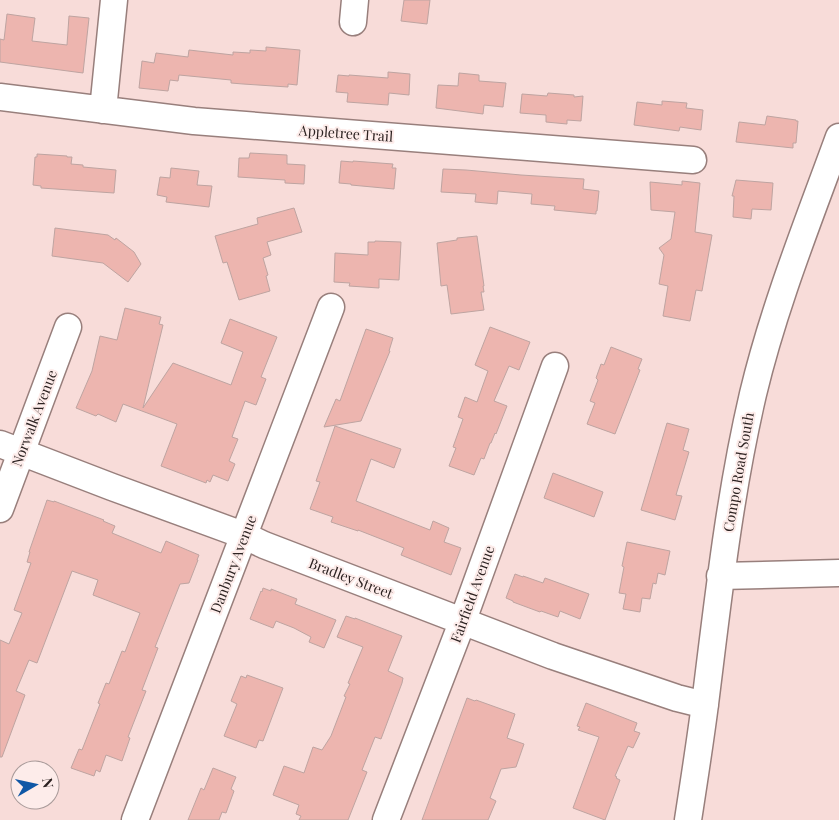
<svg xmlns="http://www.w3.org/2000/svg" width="839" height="820" font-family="'Playfair Display',serif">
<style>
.building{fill:#edb5af;stroke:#bea4a1}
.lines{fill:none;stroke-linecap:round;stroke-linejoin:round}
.minor-casing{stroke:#987f7c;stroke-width:29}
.minor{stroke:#fff;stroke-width:26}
.labels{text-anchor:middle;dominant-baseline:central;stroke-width:4;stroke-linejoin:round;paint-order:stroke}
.street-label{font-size:14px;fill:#2c2221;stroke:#fdecea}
</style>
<rect width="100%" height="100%" fill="#f8dcd9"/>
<path class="building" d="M404,0H430L427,24L401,21Z
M7,14L35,18L32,41L67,45L69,16L89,18L83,73L0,62V39L4,40Z
M266,47L300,50L297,85L288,84V87L243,84L231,83V80L179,75L178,81L170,80L168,91L139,88L142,61L154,63L156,53L188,57L189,50L233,55V52L250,53V50L266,51Z
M388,72L410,74L409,95L389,93L388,105L347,102L348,93L336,92L338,75L349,76V75L388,78Z
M459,73L479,75V81L506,83L503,107L484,105L483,114L436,108L438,85L458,86Z
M548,93L574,95V97L583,96L581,121L567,120V124L546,122V115L520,113L522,94L547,96Z
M662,101L687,103L686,108L703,110L701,130L680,127L679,131L634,125L637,102L662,105Z
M767,116L796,120V121H798L796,143H793V148L736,142L739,122L765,125Z
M250,153L287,155V164L305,165L304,184L285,183V180L238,177L239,158H249Z
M37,154L67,156V157H72L71,164L83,165V167L116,170L114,193L41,188V186L33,185L35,157H37Z
M341,161L353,162V161L393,164L392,168H396L394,189L351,185V184L339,183Z
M171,168L199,171L197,185L212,186L209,207L166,202L167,197L157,195L160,177L170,178Z
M443,169L466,170L521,175L584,179L583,189L599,191L597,211H596V214L554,210L555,206L531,204L532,194L498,191L497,204L475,202L476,194L441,192Z
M736,180L773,183L771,210L752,209L751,219L733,217L734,196H732Z
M682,181L700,183L695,232L712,235L702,291L696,290L690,321L663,316L668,286L659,284L664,255L659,248L671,239L675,212L651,210L650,182L682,185Z
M294,208L302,232L267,242L271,255L263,258L268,275L266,276L270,291L239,300L227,262L223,263L215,236L258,224L257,218Z
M55,228L108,235L115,240L116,238L134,252L141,264L128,282L103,263L52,256Z
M477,236L484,286H483L484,292H481L484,310L451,314L447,285L441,286L437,243L457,240V238Z
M375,241L401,242L399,280L379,279V288L349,286L350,283L334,282L335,253L368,255V242H375Z
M125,308L161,317L159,324L163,325L143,408L173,363L231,385L243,352L221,343L230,319L277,337L261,377L266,379L256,405L245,401L232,437L238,439L229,461L235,464L228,481L213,475L210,482L207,480L206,483L161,466L177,424L123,404L116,422L98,414L96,416L76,408L92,371L100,336L117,340Z
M490,327L530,342L519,370L509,366L494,401L507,406L496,434L495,433L491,443H490L484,459L481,458L474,475L449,466L456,448L453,447L463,419L458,417L465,397L477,402L488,371L475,365Z
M366,329L393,338L389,351H390L361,421L324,427L336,399L340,401Z
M611,347L642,359L638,369L640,370L615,434L587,424L595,403L590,401L598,380L596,378L601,364L604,365Z
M667,423L689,429L683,450L689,452L676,495L682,496L675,520L641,510Z
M335,426L401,449L394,468L371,459L356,501L430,530L433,521L449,528L444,542L461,548L451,575L401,555L404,548L358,530V531L331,522L333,517L310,509L320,482L316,481Z
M553,473L603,492L594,517L544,498Z
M47,500L54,502V501L104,520L103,521L115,526L112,533L161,553L166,541L199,555L197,560H198L189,583L180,584L155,647L158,648L142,690L146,691L128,737L130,738L122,761L106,755L100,772L96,770L94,776L71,768L79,749L82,750L100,704L98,703L106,683L109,684L122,651L125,652L140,613L93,595L98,580L72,571L37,663L29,660L16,691L25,695L2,757H0V640L9,644L22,613L14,610L31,563L27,562L30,552H29Z
M627,542L670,551L665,575L658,573L656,584L653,583L650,599L642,598L640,612L623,609L626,594L619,593L624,567L622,566Z
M515,574L523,577V576L543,583L545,578L589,594L580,619L560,611L558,617L541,611L540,612L513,602V601L506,598Z
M263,588L271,591V589L297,599L295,604L336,620L324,648L309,642L311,637L294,628L276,621L273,628L250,619L261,591L262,592Z
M346,616L355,619V618L402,636L388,671L403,678L402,683L381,739L375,737L362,770L367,772L348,820H299L301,816L296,814L299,805L273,795L284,766L304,773L313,747L322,750L331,736L346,697L344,696L350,684L348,683L363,647L337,637Z
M247,675L283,688L263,741L259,740L256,748L224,736L237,704L231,701L241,676L246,678Z
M467,698L475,701L476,700L515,714L507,738L524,744L516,767L501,769L490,798L496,801L488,820H422Z
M586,703L637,723L634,731L640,733L633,748L628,746L615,776L617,777L616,778L620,780L605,820L573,808L599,737L578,730L580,727L577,726Z
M213,768L236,777L231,789L234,791L226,813L222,812L219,820H188L201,788L204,790Z"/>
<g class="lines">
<defs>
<path id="minor" d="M353,22L355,0
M0,97L194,121L693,160
M103,110L114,0
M0,444L112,487L243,535L264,545L553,656L677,698L705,705
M0,509L68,327
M720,576L839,573
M135,820L331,307
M386,820L463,620L555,366
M688,820C694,781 700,743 705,704C718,600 729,497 753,394C774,306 808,222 839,137"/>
</defs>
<use href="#minor" class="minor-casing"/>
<use href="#minor" class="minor"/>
</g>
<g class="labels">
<g class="street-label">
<text transform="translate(346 133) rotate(4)">Appletree Trail</text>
<text transform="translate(34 418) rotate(-69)">Norwalk Avenue</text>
<text transform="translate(738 472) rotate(-80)">Compo Road South</text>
<text transform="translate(233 564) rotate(-69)">Danbury Avenue</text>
<text transform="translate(351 578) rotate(21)">Bradley Street</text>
<text transform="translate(472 594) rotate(-70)">Fairfield Avenue</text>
</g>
</g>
<g transform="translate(35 785) rotate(81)"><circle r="24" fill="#fdecea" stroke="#a99b9a"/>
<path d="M0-4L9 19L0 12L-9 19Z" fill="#0f57a6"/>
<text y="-8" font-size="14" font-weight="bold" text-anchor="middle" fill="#2c2221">N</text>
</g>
</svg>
